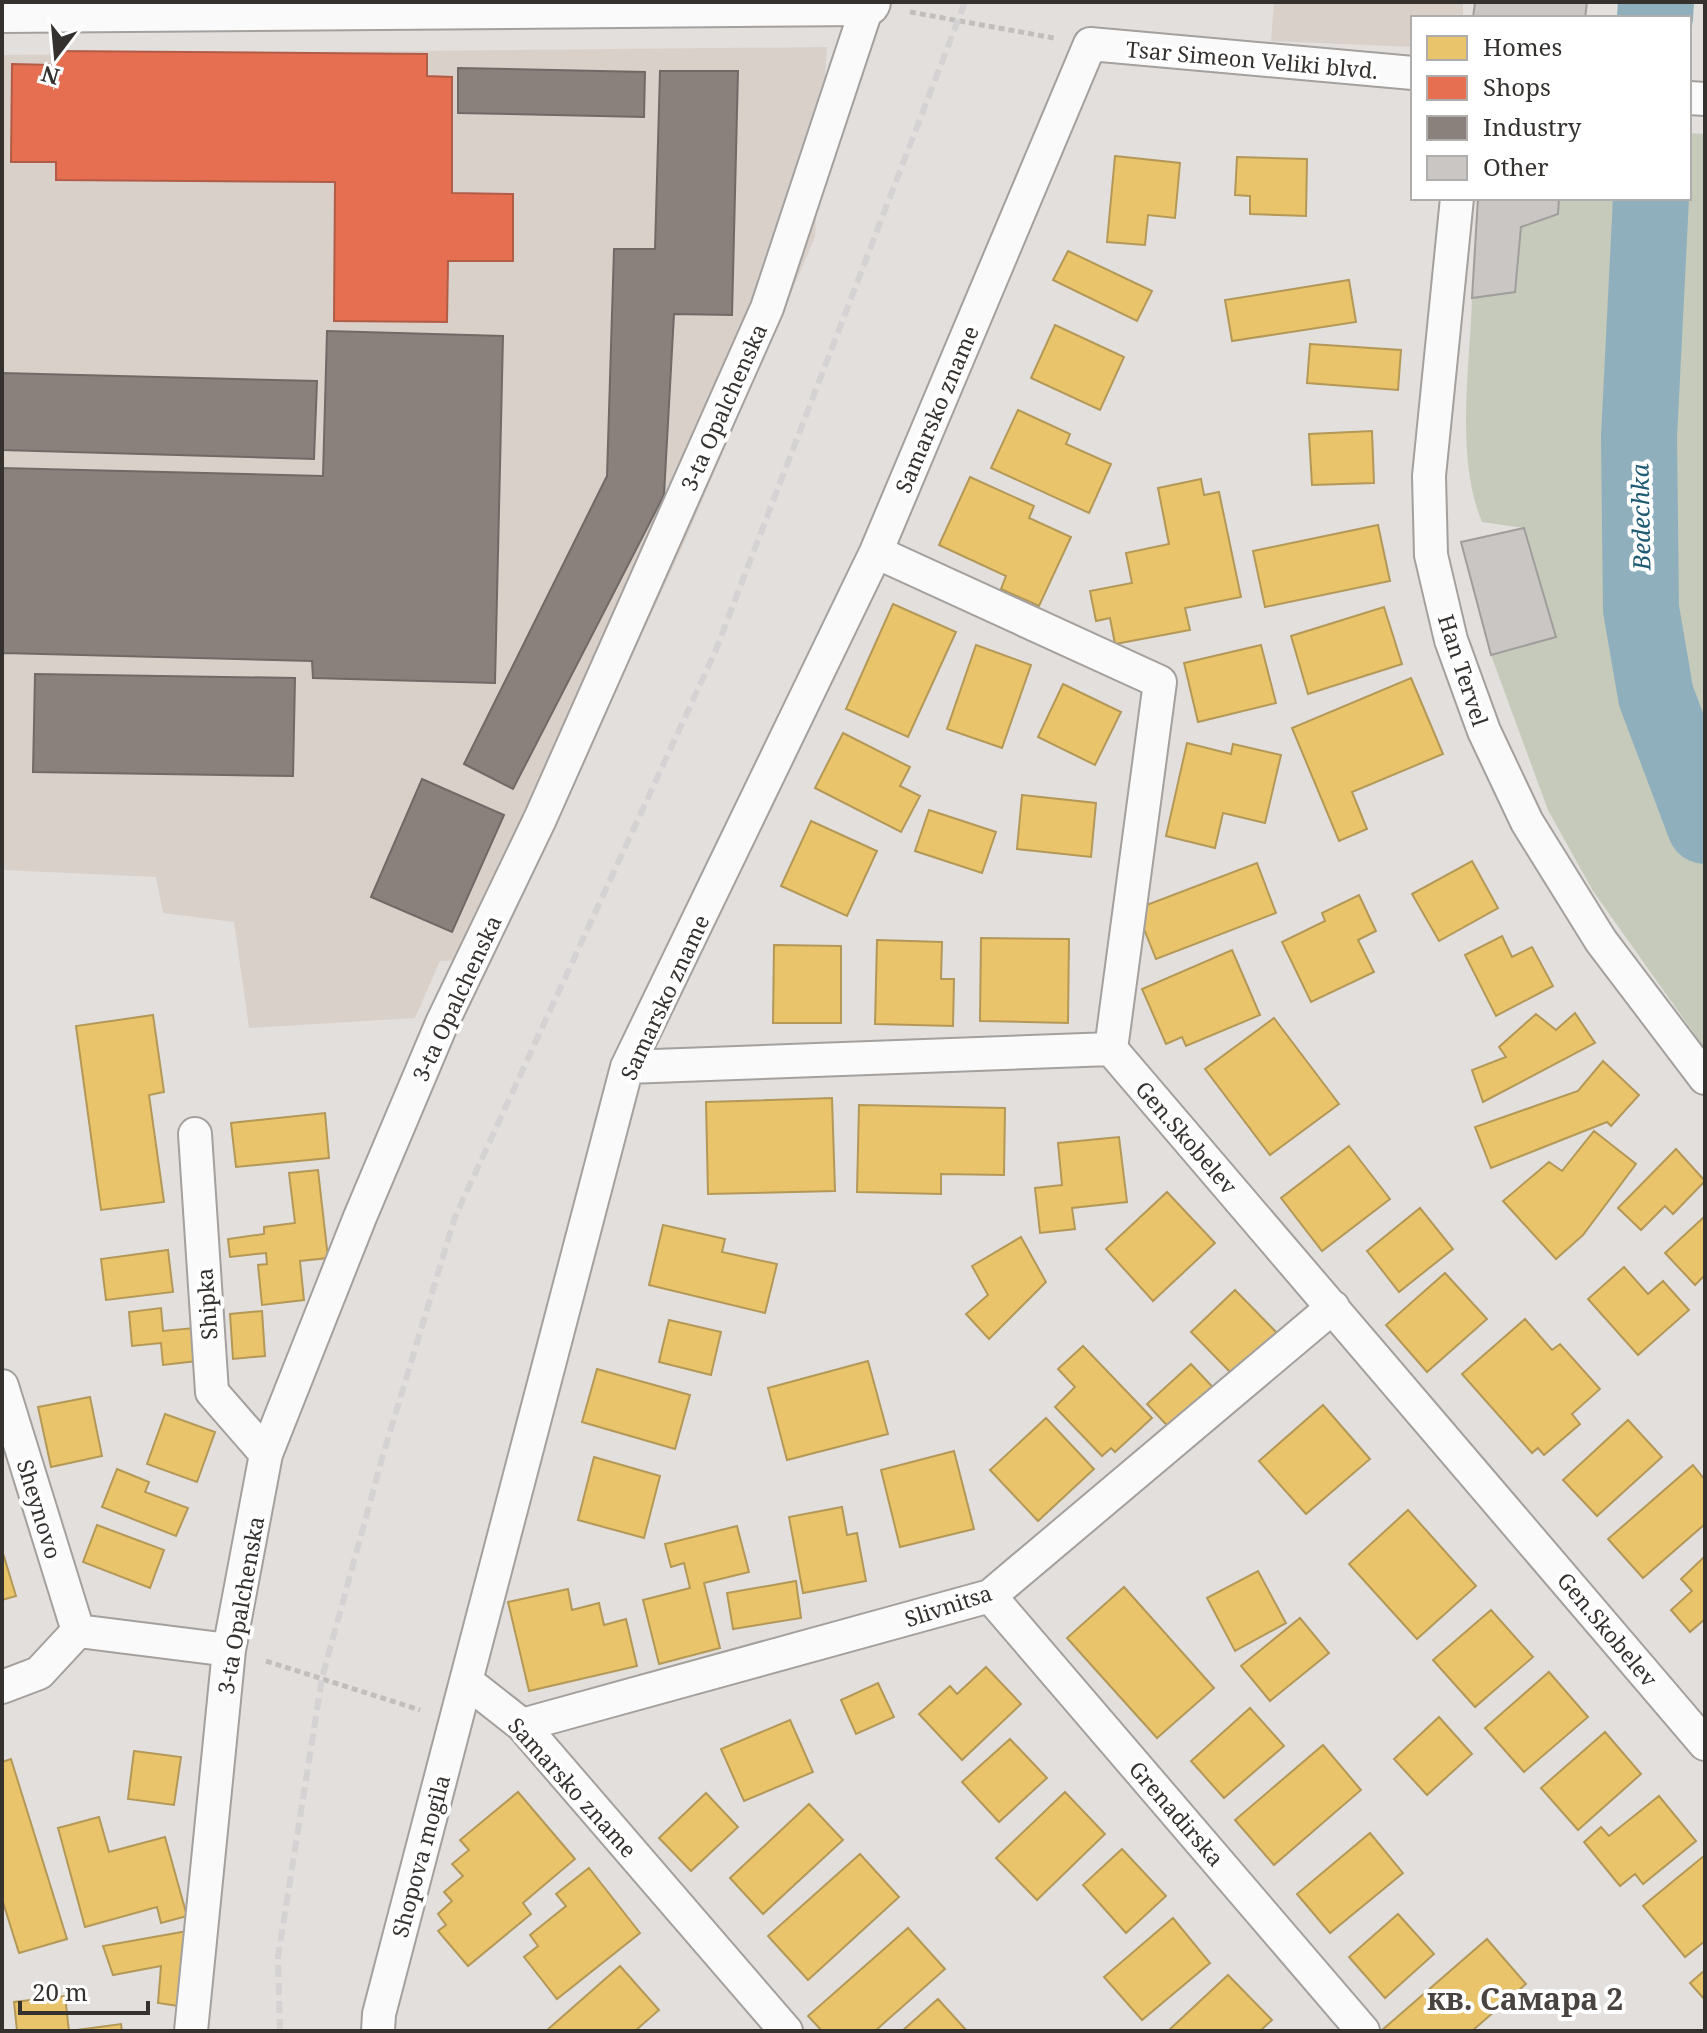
<svg xmlns="http://www.w3.org/2000/svg" width="1707" height="2033" font-family="'Noto Serif',serif">
<style>
.built{fill:#dad0ca}
.green{fill:#c5caba}
.homes{fill:#e9c46a;stroke:#b39858;stroke-width:2}
.shops{fill:#e76f51;stroke:#b15c47;stroke-width:2}
.industry{fill:#8a817c;stroke:#706965;stroke-width:2}
.lines{fill:none;stroke-linecap:round;stroke-linejoin:round}
.river{stroke:#90afbd;stroke-width:76}
.building{fill:#c9c6c3;stroke:#a09e9c;stroke-width:2}
.minor-casing{stroke:#a3a09d;stroke-width:36}
.tertiary-casing{stroke:#a3a09d;stroke-width:46}
.path{stroke:#c1bfbe;stroke-width:5;stroke-dasharray:6 4;stroke-linecap:butt}
.minor{stroke:#fbfafa;stroke-width:32}
.tertiary{stroke:#fbfafa;stroke-width:42}
.rail{stroke:#d4d2d2;stroke-width:6;stroke-dasharray:12 6;stroke-linecap:butt}
.labels{text-anchor:middle;dominant-baseline:central;stroke-width:8;stroke-linejoin:round;paint-order:stroke}
.street-label{font-size:22px;fill:#34312f;stroke:#fff}
.water-label{font-size:24px;font-style:italic;fill:#205b74;stroke:#fff}
.district-label{font-size:30px;font-weight:bold;fill:#4a4440;stroke:#fff}
</style>
<rect width="100%" height="100%" fill="#e3dfdc"/>
<path class="built" d="M1274,2H1463V18H1413V47L1271,41Z
M827,47L815,237L681,550L491,959L440,961L415,1018L249,1028L234,922L163,913L156,877L2,870V55Z"/>
<path class="green" d="M1689,133L1705,134V1049L1593,891L1548,810L1491,655L1556,637L1524,528L1482,522C1455,457 1470,368 1472,298L1514,292L1521,227L1558,214L1559,198H1689Z"/>
<path class="homes" d="M1115,156L1180,163L1175,218L1148,215L1145,245L1107,242Z
M1237,157L1307,159L1306,216L1250,214V196L1235,195Z
M1068,251L1152,291L1137,321L1053,280Z
M1349,280L1356,322L1232,341L1225,300Z
M1055,325L1124,357L1100,410L1031,378Z
M1310,344L1401,350L1398,390L1307,383Z
M1018,410L1070,434L1066,444L1111,464L1089,513L991,468Z
M1372,431L1374,483L1312,485L1309,434Z
M970,477L1034,506L1029,518L1071,537L1039,606L1001,589L1006,576L939,545Z
M1201,479L1204,495L1219,492L1241,597L1185,608L1190,630L1115,644L1110,618L1096,621L1090,591L1132,583L1126,553L1169,544L1158,488Z
M1378,525L1390,581L1265,607L1253,551Z
M893,604L956,632L908,737L846,709Z
M1384,607L1402,664L1308,694L1291,636Z
M976,645L1031,665L1002,748L947,729Z
M1261,645L1276,703L1198,722L1184,663Z
M1411,678L1443,754L1352,792L1367,829L1339,841L1292,728Z
M1063,684L1121,712L1095,765L1038,737Z
M843,733L910,767L900,786L920,796L901,832L815,788Z
M1187,743L1231,754L1233,744L1281,755L1265,823L1223,813L1215,848L1166,836Z
M1022,795L1096,803L1091,857L1017,849Z
M929,810L996,832L982,873L915,851Z
M811,821L877,851L847,916L781,886Z
M1472,861L1498,908L1439,941L1412,894Z
M1257,863L1276,913L1156,959L1136,909Z
M1359,895L1376,931L1358,940L1374,972L1311,1002L1282,942L1325,921L1322,913Z
M1502,936L1512,957L1532,947L1553,986L1496,1016L1465,955Z
M981,938L1069,939L1068,1023L980,1021Z
M877,940L942,942L941,979H954L953,1026L875,1024Z
M774,945L841,946V1023H773Z
M1232,950L1260,1015L1186,1046L1182,1037L1166,1044L1142,989Z
M1575,1013L1595,1043L1483,1102L1472,1070L1506,1057L1499,1047L1536,1014L1556,1030Z
M153,1015L164,1092L149,1095L164,1202L101,1210L76,1026Z
M1274,1018L1339,1104L1270,1155L1205,1069Z
M1603,1061L1639,1095L1611,1126L1607,1122L1491,1168L1475,1127L1578,1091Z
M832,1098L835,1191L708,1194L706,1102Z
M859,1105L1005,1108L1004,1175L941,1174V1194L857,1192Z
M325,1113L329,1158L236,1167L231,1123Z
M1594,1131L1636,1164L1583,1235L1556,1259L1503,1201L1549,1162L1562,1171Z
M1119,1137L1127,1202L1072,1208L1075,1229L1040,1233L1035,1188L1062,1185L1058,1143Z
M1349,1146L1390,1199L1322,1251L1281,1198Z
M1676,1149L1705,1181L1673,1214L1665,1206L1641,1230L1618,1208Z
M318,1170L328,1258L300,1261L304,1300L262,1305L258,1265L267,1264L266,1253L230,1257L228,1239L264,1234V1227L295,1223L289,1173Z
M1167,1192L1215,1243L1153,1301L1106,1249Z
M1420,1208L1453,1249L1399,1292L1367,1251Z
M1705,1216V1275L1695,1285L1665,1253Z
M663,1225L725,1239L722,1252L777,1264L765,1313L649,1285Z
M1021,1237L1046,1282L989,1339L966,1314L988,1295L972,1266Z
M168,1250L173,1292L106,1300L101,1259Z
M1624,1267L1648,1294L1663,1281L1689,1310L1638,1355L1588,1299Z
M1445,1273L1487,1319L1427,1372L1386,1325Z
M1235,1290L1281,1337L1237,1379L1191,1332Z
M161,1308L163,1331L194,1328L197,1361L163,1365L161,1343L132,1346L129,1312Z
M262,1311L265,1356L233,1359L230,1314Z
M1525,1319L1552,1350L1560,1344L1600,1389L1572,1414L1580,1424L1544,1455L1538,1448L1532,1453L1462,1374Z
M669,1320L721,1332L711,1375L659,1362Z
M1083,1346L1152,1418L1115,1452L1111,1448L1102,1456L1055,1407L1075,1387L1058,1369Z
M868,1361L888,1434L787,1460L768,1388Z
M1191,1364L1221,1396L1177,1436L1147,1404Z
M597,1369L690,1395L675,1449L582,1422Z
M90,1397L102,1456L51,1467L38,1407Z
M1323,1405L1370,1459L1306,1514L1259,1461Z
M165,1414L215,1432L197,1482L147,1464Z
M1046,1418L1094,1469L1038,1521L990,1470Z
M1628,1420L1662,1457L1597,1516L1563,1480Z
M954,1451L974,1529L900,1547L881,1470Z
M594,1457L660,1476L644,1538L578,1520Z
M1693,1465L1705,1480V1524L1643,1578L1608,1539Z
M117,1469L149,1482L145,1492L188,1508L176,1536L102,1507Z
M842,1507L847,1535L857,1533L866,1581L803,1593L789,1517Z
M1408,1510L1476,1586L1417,1639L1349,1564Z
M97,1525L164,1550L150,1588L83,1562Z
M737,1526L749,1572L704,1583L720,1648L659,1664L643,1600L690,1588L684,1563L671,1567L665,1544Z
M2,1550L16,1596L2,1600Z
M1705,1556V1619L1690,1632L1671,1610L1692,1591L1681,1579Z
M1258,1571L1286,1623L1235,1651L1207,1598Z
M796,1581L801,1618L733,1629L727,1593Z
M1124,1587L1214,1688L1157,1738L1067,1638Z
M568,1589L572,1610L599,1603L604,1625L626,1619L637,1666L529,1691L508,1602Z
M1491,1610L1533,1657L1475,1707L1433,1660Z
M1300,1618L1329,1653L1270,1701L1241,1666Z
M986,1667L1021,1704L962,1760L919,1714L950,1686L957,1694Z
M1549,1672L1588,1717L1524,1772L1485,1728Z
M878,1683L894,1717L856,1734L841,1700Z
M1250,1708L1284,1746L1224,1798L1191,1761Z
M1439,1717L1472,1754L1427,1795L1394,1759Z
M790,1720L813,1772L744,1801L721,1749Z
M1605,1732L1641,1774L1578,1830L1541,1788Z
M1010,1739L1047,1778L999,1822L962,1782Z
M1323,1745L1361,1790L1274,1865L1235,1820Z
M134,1751L181,1757L174,1805L128,1799Z
M11,1759L67,1939L19,1953L2,1899V1762Z
M518,1792L575,1859L523,1903L531,1914L468,1966L438,1931L446,1925L438,1914L452,1901L444,1892L463,1876L452,1864L469,1850L460,1840Z
M1065,1792L1105,1834L1037,1900L996,1858Z
M706,1793L738,1827L691,1871L659,1838Z
M1659,1796L1696,1841L1643,1884L1635,1874L1620,1886L1584,1842L1601,1827L1609,1836Z
M809,1804L843,1840L763,1914L730,1878Z
M99,1817L109,1852L165,1837L187,1916L161,1923L157,1907L85,1927L58,1828Z
M1370,1833L1403,1873L1330,1933L1297,1894Z
M1122,1849L1166,1896L1126,1933L1083,1885Z
M860,1854L899,1897L808,1980L768,1936Z
M1705,1855V1941L1685,1957L1643,1906Z
M589,1868L640,1933L557,1999L524,1957L538,1946L530,1935L566,1906L556,1894Z
M1398,1914L1434,1954L1385,1998L1349,1957Z
M1173,1918L1210,1963L1142,2020L1104,1977Z
M908,1928L945,1969L875,2031H822L808,2016Z
M193,1930L185,2007L158,2003L161,1966L113,1975L103,1946Z
M1487,1939L1526,1984L1472,2031H1381Z
M620,1966L659,2010L635,2031H546Z
M1705,1970V2000L1690,1983Z
M1228,1975L1272,2020L1260,2031H1168Z
M65,1996L69,2031L121,2024L122,2031H17L14,2002Z
M938,1999L967,2031H902Z"/>
<path class="shops" d="M54,51L427,54V76L452,77V193L513,194V261H448L447,322L334,321L335,182L56,180V162H11L12,64L54,65Z"/>
<path class="industry" d="M458,68L645,72L644,117L458,113Z
M660,71H738L732,315L674,314L664,495L513,789L464,764L607,476L614,249H655Z
M327,331L503,336L495,683L313,678L312,661L3,653L2,688V468L323,476Z
M2,373L317,381L314,459L2,450Z
M35,674L295,678L293,776L33,772Z
M422,779L504,815L452,932L371,897Z"/>
<g class="lines">
<path class="river" d="M1655,18L1656,2
M1651,198L1639,437L1641,609L1656,696L1705,826"/>
</g>
<path class="building" d="M1475,2H1587L1585,18H1473Z
M1478,198H1559L1558,214L1521,227L1515,292L1472,298Z
M1524,528L1556,637L1491,655L1461,542Z"/>
<g class="lines">
<defs>
<path id="minor" d="M1689,98L1705,99
M1457,198L1429,476L1431,555L1451,640L1484,731L1527,822L1601,941L1705,1078
M876,552L1160,682L1111,1049L1705,1744
M627,1067L1111,1049
M195,1134L212,1392L266,1454
M2,1386L78,1631
M990,1596L1363,2031
M2,1687L39,1673L78,1631L229,1650
M522,1725L990,1596L1333,1307
M191,2031L229,1650L266,1454L360,1217L442,1023L540,819L767,308L868,4
M378,2031L379,2014L466,1681
M786,2031L522,1725L466,1681L627,1067L876,552L1090,44L1413,73"/>
<path id="tertiary" d="M2,11L868,4L869,2"/>
</defs>
<use href="#minor" class="minor-casing"/>
<use href="#tertiary" class="tertiary-casing"/>
<path class="path" d="M910,12L1054,38
M266,1661L420,1710"/>
<use href="#minor" class="minor"/>
<use href="#tertiary" class="tertiary"/>
<path class="rail" d="M280,2031L278,1957L322,1678L383,1455L455,1217L715,652L965,2"/>
</g>
<g class="labels">
<g class="street-label">
<text transform="translate(1252 59) rotate(5)">Tsar Simeon Veliki blvd.</text>
<text transform="translate(723 407) rotate(-66)">3-ta Opalchenska</text>
<text transform="translate(936 409) rotate(-67)">Samarsko zname</text>
<text transform="translate(1464 670) rotate(72)">Han Tervel</text>
<text transform="translate(664 997) rotate(-65)">Samarsko zname</text>
<text transform="translate(456 998) rotate(-65)">3-ta Opalchenska</text>
<text transform="translate(1187 1137) rotate(49)">Gen.Skobelev</text>
<text transform="translate(206 1304) rotate(-94)">Shipka</text>
<text transform="translate(40 1509) rotate(73)">Sheynovo</text>
<text transform="translate(240 1605) rotate(-80)">3-ta Opalchenska</text>
<text transform="translate(948 1605) rotate(-18)">Slivnitsa</text>
<text transform="translate(1608 1629) rotate(50)">Gen.Skobelev</text>
<text transform="translate(573 1787) rotate(48)">Samarsko zname</text>
<text transform="translate(1177 1813) rotate(49)">Grenadirska</text>
<text transform="translate(420 1856) rotate(-75)">Shopova mogila</text>
</g>
<g class="water-label">
<text transform="translate(1640 517) rotate(-91)">Bedechka</text>
</g>
<g class="district-label">
<text x="1525" y="1998">кв. Самара 2</text>
</g>
</g>
<rect width="1707" height="2033" fill="none" stroke="#34312f" stroke-width="8"/>
<rect x="1411" y="16" width="280" height="184" fill="#ffffff" stroke="#aeadac" stroke-width="2"/>
<rect x="1427" y="36" width="40" height="24" fill="#e9c46a" stroke="#aeadac" stroke-width="2"/>
<text x="1483" y="56" font-size="24" fill="#34312f">Homes</text>
<rect x="1427" y="76" width="40" height="24" fill="#e76f51" stroke="#aeadac" stroke-width="2"/>
<text x="1483" y="96" font-size="24" fill="#34312f">Shops</text>
<rect x="1427" y="116" width="40" height="24" fill="#8a817c" stroke="#aeadac" stroke-width="2"/>
<text x="1483" y="136" font-size="24" fill="#34312f">Industry</text>
<rect x="1427" y="156" width="40" height="24" fill="#c9c6c3" stroke="#aeadac" stroke-width="2"/>
<text x="1483" y="176" font-size="24" fill="#34312f">Other</text>
<g transform="translate(56 56) rotate(196)" stroke="#ffffff" stroke-width="6" paint-order="stroke">
<path d="M0-6L14 30L0 20L-14 30Z" fill="#34312f"/>
<text y="-12" font-size="22" font-weight="bold" text-anchor="middle" fill="#34312f">N</text>
</g>
<path d="M20 2001v12h128v-12" fill="none" stroke="#34312f" stroke-width="4"/>
<text x="32" y="2001" font-size="24" fill="#34312f" stroke="#ffffff" stroke-width="6" paint-order="stroke">20 m</text>
</svg>
